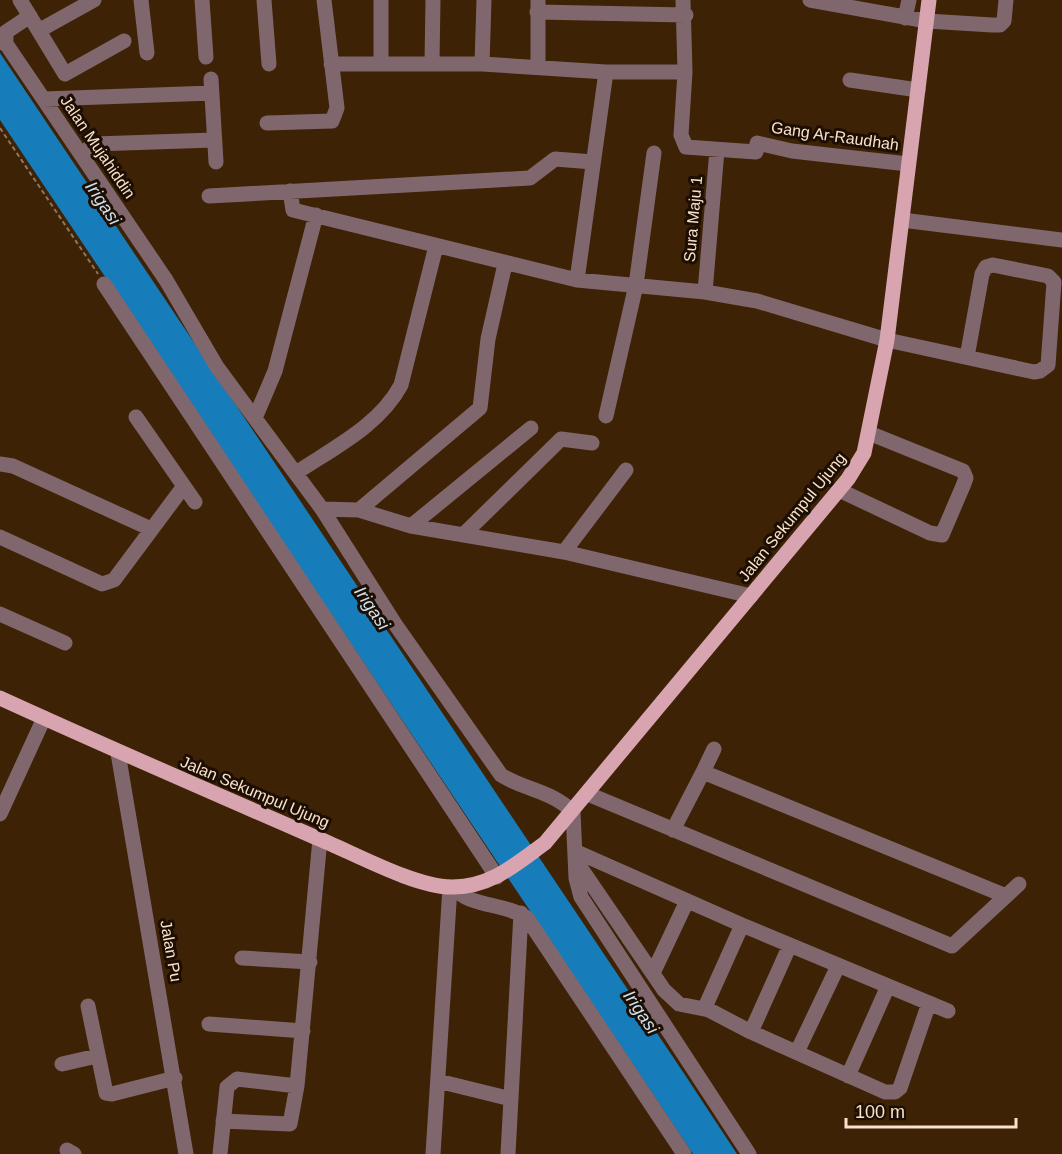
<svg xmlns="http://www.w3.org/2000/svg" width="1062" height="1154" font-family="Arial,sans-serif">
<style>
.water{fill:#177cba}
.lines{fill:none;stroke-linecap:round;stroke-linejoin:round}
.path{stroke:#8e755c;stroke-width:2;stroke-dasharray:4.5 3;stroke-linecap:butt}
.minor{stroke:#80676d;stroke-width:15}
.major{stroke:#d7a4b0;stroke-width:15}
.labels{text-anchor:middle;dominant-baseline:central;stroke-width:6;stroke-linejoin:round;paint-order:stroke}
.street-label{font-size:16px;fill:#f8e1cd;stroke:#1d0e02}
.water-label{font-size:18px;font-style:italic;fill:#cce1f2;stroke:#1d0e02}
</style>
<rect width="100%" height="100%" fill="#3d2205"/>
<path class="water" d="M0,53L685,1075L737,1154H693L0,120Z"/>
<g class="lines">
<path class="path" d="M0,128L98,274"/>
<path class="minor" d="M20,0L65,74L124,41
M141,0L147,53
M202,0L206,57
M264,0L269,64
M381,0V63
M538,0V67
M683,0L685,72L681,135L686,147L756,152L757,143L792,151L908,164
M810,0L927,21L992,25H1000L1004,21L1006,0
M537,12L686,15
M905,18L909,0
M40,30L94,0
M0,35L166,280L217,367L322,509L395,624L501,775C525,790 552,791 573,812L576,878L581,897L749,1154
M6,45V32L30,16
M432,63L433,0
M331,64H482L606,72
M482,64L484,0
M211,79L216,162
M850,80L918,90
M44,99L212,93
M267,123L332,121L337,108L324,0
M82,154L94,144L214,140
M290,191L293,210L577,280L705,292L757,301L887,340L1034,372L1040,371L1048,365L1054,282L1048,276L993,265L986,267L982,274L967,357
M209,196L530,178L555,159L593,162
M902,220L1062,240
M577,280L606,72H685
M104,284L497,877
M705,292L717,150
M606,416L636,285L654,153
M136,417L195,502
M255,418L275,371L316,215
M0,464L13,466L151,529
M296,473C333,448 379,426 401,385L436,246
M839,490L930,533L942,535L963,486L966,478L963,471L869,433
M322,509L359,510L411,526L564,552L751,596
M359,510L480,408L488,339L505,264
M411,526L531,428
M464,534L561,439L592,443
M0,537L102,584L114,580L184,486
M564,552L626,470
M0,614L65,643
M714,749L703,772L1006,896
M118,753L186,1154
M588,794L952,946L1019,884
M0,814L44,718
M673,830L703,772
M577,852L742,925L948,1011
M576,861L664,990L679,1004L709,1010
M455,887C463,906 510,904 527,918L684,1154
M742,925L706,1005L709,1010L751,1032L885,1092H895L900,1088L929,1003
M242,958L310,962
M653,973L687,901
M88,1006L106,1093L112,1094L175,1078
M209,1024L303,1031
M751,1032L790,945
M797,1052L838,966
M62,1064L97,1056
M848,1076L888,986
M438,1081L511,1099
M223,1121L290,1124L297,1086
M67,1150L74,1154
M220,1154L227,1087L237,1079L297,1086L320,839
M433,1154L450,887
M508,1154L521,913"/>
<path class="major" d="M0,698C105,746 211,792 317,838C352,852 416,888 453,887C491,887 516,864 545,843L848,479L864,453L887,340L929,0"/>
</g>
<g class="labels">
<g class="street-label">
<text transform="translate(835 136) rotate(8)">Gang Ar-Raudhah</text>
<text transform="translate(98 147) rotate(56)">Jalan Mujahiddin</text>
<text transform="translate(693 219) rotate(-85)">Sura Maju 1</text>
<text transform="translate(792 517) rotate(-51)">Jalan Sekumpul Ujung</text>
<text transform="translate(255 792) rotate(23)">Jalan Sekumpul Ujung</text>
<text transform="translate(171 951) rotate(80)">Jalan Pu</text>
</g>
<g class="water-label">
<text transform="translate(103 203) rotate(56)">Irigasi</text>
<text transform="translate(372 608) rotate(56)">Irigasi</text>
<text transform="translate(641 1012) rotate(56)">Irigasi</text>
</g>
</g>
<path d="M846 1118v9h170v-9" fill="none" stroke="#f8e1cd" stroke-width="3"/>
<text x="855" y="1118" font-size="18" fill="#f8e1cd" stroke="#1d0e02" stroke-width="4.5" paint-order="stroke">100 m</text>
</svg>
